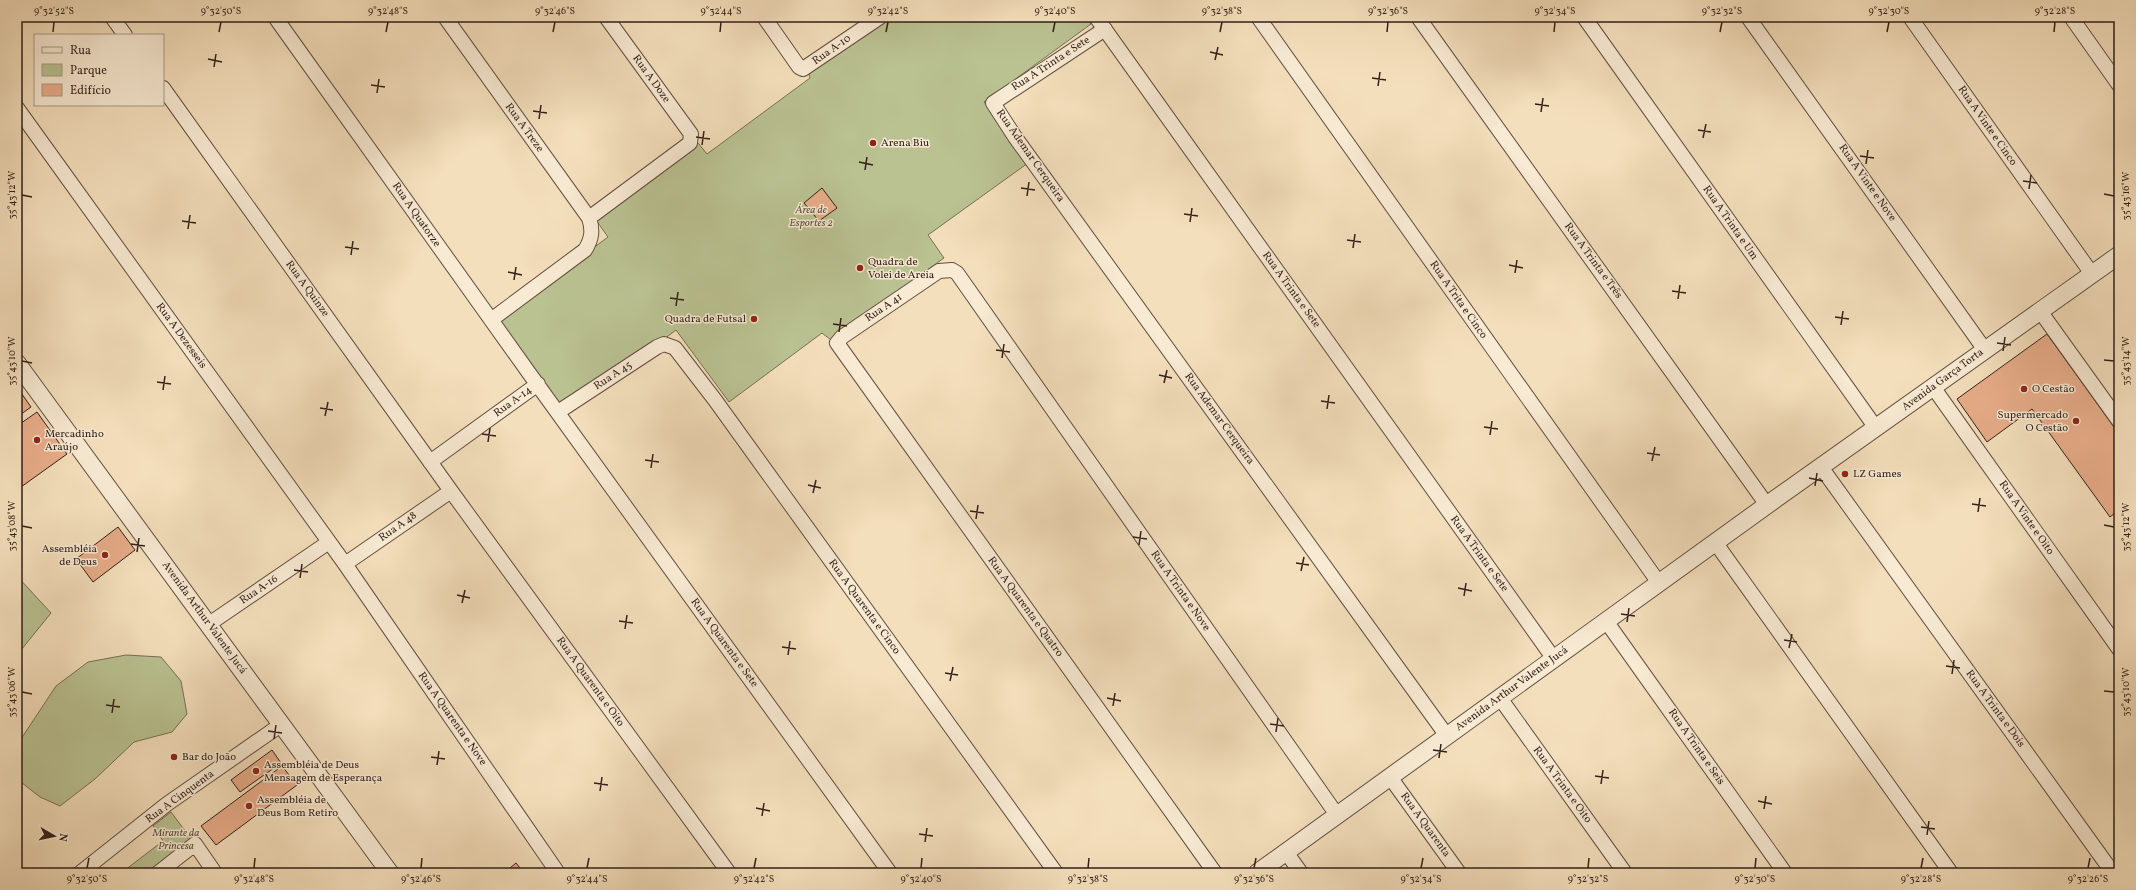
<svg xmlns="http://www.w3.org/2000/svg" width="2136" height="890" font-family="Vollkorn,serif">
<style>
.green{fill:#bac292;stroke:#767055}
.building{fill:#e8ad8a;stroke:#321f18}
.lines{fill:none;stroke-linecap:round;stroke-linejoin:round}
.minor-casing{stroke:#624f41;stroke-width:16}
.tertiary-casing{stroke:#624f41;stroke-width:19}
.minor{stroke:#f8ead3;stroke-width:14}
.tertiary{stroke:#f8ead3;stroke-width:17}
.ticks{fill:none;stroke:#321f18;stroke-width:1.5}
.poi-dot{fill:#8f2418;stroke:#f8ead3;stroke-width:1.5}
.labels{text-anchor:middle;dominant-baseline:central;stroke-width:3;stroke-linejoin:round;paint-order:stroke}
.street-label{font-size:11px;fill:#321f18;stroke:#f8ead3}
.poi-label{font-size:11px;fill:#321f18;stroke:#f8ead3;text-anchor:start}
.park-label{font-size:11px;font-style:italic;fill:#5b503d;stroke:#f8ead3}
.neatline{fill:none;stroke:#321f18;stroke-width:1.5}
.ticks-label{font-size:10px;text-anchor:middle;fill:#321f18}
</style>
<rect width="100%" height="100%" fill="#f4dfbc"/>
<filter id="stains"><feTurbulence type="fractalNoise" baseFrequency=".005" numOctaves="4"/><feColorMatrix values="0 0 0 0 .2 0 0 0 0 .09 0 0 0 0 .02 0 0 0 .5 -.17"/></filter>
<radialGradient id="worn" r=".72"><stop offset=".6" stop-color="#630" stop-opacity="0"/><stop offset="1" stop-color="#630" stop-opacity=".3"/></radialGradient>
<path class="green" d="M874,17H1086L1091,24L984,102L1028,163L928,235L944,258L831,340L822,333L729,402L676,330L565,414L496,320L608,237L596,220L698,143L707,154L810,78L807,66Z
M17,576L51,613L17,655Z
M126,655L161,657L181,681L187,714L172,732L134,742L95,779L60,806L40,797L17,779V745L56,686L88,662Z
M171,812L195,844L157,873H121L163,841L153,826Z"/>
<path class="building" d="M822,188L837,208L819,221L804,203Z
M2047,334L2119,434V510L2110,517L2032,409L1987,442L1957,399Z
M17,387L31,407L17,417Z
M37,412L67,454L21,487L17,482V426Z
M118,527L135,550L93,582L76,559Z
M272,750L281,763L240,792L231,780Z
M282,766L297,785L216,845L201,826Z
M516,863L524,873H504Z"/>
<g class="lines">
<defs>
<path id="minor" d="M112,17L125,35
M275,17L529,373L890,873
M445,17L589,218C593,230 592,239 585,250L491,320
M764,17L799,67L803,69L880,17
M1096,17L1554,659
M1258,17L1659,583
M1418,17L1767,505
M1584,17L1876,428
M1748,17L1985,350
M1910,17L2092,274
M2071,17L2119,85
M1105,29L993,103L1015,137L1447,736
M163,88L451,491L729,873
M17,108L345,564L558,873
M589,218L690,143L691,134L606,17
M2040,311L2119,421
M1933,387L2119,649
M558,412L657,347L664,344L675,348L715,400L1056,873
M430,462L538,384
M1821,467L2113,873
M1715,542L1951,873
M345,564L451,491
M1606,621L1785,873
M209,624L329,542
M1500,698L1625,873
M1390,777L1459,873
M1286,852L1301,873
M80,873L167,804L282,724
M158,873L195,844L215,873
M1215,873L837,343L842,337L939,271L952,270L957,273L1337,815"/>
<path id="tertiary" d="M17,363L390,873
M1257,873L1767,505L2119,255"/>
</defs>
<use href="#minor" class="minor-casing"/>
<use href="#tertiary" class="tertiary-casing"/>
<use href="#minor" class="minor"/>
<use href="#tertiary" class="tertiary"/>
</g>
<path class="ticks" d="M53,32L54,22M219,32L221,22M386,32L388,22M553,32L555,22M720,32L721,22M886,32L888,22M1053,32L1055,22M1220,32L1222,22M1387,32L1388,22M1554,32L1555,22M1720,32L1722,22M1887,32L1889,22M2054,32L2055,22M1210,52L1223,55M208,59L222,62M1215,60L1218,47M214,67L216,54M1372,78L1386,80M371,85L385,87M1378,86L1380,72M377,93L379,79M1535,104L1549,106M533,111L547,113M1541,112L1543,98M539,119L541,105M1698,130L1711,132M696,137L710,139M1703,138L1706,124M702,145L704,131M1860,156L1874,158M859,162L873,165M1866,164L1868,150M865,170L867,157M2023,181L2037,183M1021,188L1035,190M2029,189L2031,175M2104,194L2114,196M22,195L32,197M1027,196L1029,182M1184,214L1198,216M182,221L196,223M1190,222L1192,208M188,229L190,215M1347,240L1361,242M345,247L359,249M1353,248L1355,234M351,255L353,241M1509,265L1523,268M508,272L522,275M1515,273L1517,260M514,280L516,267M1672,291L1686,293M670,298L684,300M1678,299L1680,285M676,306L678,292M1835,317L1849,319M833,324L847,326M1841,325L1843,311M839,332L841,318M1997,343L2011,345M996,350L1010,352M2003,351L2005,337M1002,358L1004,344M2104,360L2114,361M22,361L32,363M1159,375L1172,378M157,382L171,384M1164,383L1167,370M163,390L165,376M1321,401L1335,403M320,408L333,410M1327,409L1329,395M325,416L328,402M1484,427L1498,429M482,434L496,436M1490,435L1492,421M488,442L490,428M1647,453L1660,455M645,460L659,462M1652,461L1655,447M651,468L653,454M1809,478L1823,481M808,485L821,488M1815,486L1817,473M813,493L816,480M1972,504L1986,506M970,511L984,513M1978,512L1980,498M976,519L978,505M2104,525L2114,527M22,526L32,528M1133,537L1147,539M131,544L145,546M1139,545L1141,531M137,552L139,538M1296,563L1309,565M294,570L308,572M1301,571L1304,557M300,578L302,564M1458,588L1472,591M457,595L470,598M1464,596L1466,583M462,603L465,590M1621,614L1635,616M619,621L633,623M1627,622L1629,608M625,629L627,615M1784,640L1797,642M782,647L796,649M1789,648L1792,634M788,655L790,641M1946,666L1960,668M945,673L958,675M1952,674L1954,660M950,681L953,667M2104,691L2114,692M22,692L32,694M1107,698L1121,701M106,705L120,707M1113,706L1115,693M112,713L114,699M1270,724L1284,726M268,731L282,733M1276,732L1278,718M274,739L276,725M1433,750L1447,752M431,757L445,759M1439,758L1441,744M437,765L439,751M1595,776L1609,778M594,783L608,785M1601,784L1603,770M600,791L602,777M1758,801L1772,804M756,808L770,811M1764,809L1766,796M762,816L764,803M1921,827L1935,829M919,834L933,836M1927,835L1929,821M925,842L927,828M87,868L89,858M254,868L255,858M421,868L422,858M587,868L589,858M754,868L756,858M921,868L922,858M1088,868L1089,858M1254,868L1256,858M1421,868L1423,858M1588,868L1589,858M1755,868L1756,858M1921,868L1923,858M2088,868L2090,858"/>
<g class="poi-dot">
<circle cx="873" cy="143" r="4"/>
<circle cx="860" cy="268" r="4"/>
<circle cx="754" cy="319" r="4"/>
<circle cx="2024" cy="389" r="4"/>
<circle cx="2076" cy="421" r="4"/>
<circle cx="37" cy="440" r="4"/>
<circle cx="1845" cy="474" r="4"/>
<circle cx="105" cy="555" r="4"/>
<circle cx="174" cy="757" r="4"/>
<circle cx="256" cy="771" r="4"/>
<circle cx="249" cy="806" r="4"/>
</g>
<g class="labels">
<g class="street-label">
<text transform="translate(832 50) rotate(-35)">Rua A-10</text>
<text transform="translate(1051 64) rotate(-33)">Rua A Trinta e Sete</text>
<text transform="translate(651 79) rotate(54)">Rua A Doze</text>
<text transform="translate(1987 126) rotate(55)">Rua A Vinte e Cinco</text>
<text transform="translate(524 128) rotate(54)">Rua A Treze</text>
<text transform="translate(1030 156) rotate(55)">Rua Ademar Cerqueira</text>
<text transform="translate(1867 183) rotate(55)">Rua A Vinte e Nove</text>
<text transform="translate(416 215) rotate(55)">Rua A Quatorze</text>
<text transform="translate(1730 223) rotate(55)">Rua A Trinta e Um</text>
<text transform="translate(1593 261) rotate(54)">Rua A Trinta e Três</text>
<text transform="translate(307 289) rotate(54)">Rua A Quinze</text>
<text transform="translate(1291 290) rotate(54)">Rua A Trinta e Sete</text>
<text transform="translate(1458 300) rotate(55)">Rua A Trita e Cinco</text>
<text transform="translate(884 308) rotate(-34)">Rua A 41</text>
<text transform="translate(181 336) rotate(54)">Rua A Dezesseis</text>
<text transform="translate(613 376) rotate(-33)">Rua A 45</text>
<text transform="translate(1943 380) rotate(-36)">Avenida Garça Torta</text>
<text transform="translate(513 402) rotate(-36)">Rua A-14</text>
<text transform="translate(1219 419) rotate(54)">Rua Ademar Cerqueira</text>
<text transform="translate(2026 518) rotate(55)">Rua A Vinte e Oito</text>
<text transform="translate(398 527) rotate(-35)">Rua A 48</text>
<text transform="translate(1479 554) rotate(54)">Rua A Trinta e Sete</text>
<text transform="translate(259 590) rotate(-34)">Rua A-16</text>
<text transform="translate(1180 591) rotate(55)">Rua A Trinta e Nove</text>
<text transform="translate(864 607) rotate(54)">Rua A Quarenta e Cinco</text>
<text transform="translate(1025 607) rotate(54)">Rua A Quarenta e Quatro</text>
<text transform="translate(204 618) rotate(54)">Avenida Arthur Valente Jucá</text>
<text transform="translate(724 643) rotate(54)">Rua A Quarenta e Sete</text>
<text transform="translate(590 682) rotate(54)">Rua A Quarenta e Oito</text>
<text transform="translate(1512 689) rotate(-36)">Avenida Arthur Valente Jucá</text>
<text transform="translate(1995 709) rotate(54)">Rua A Trinta e Dois</text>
<text transform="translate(452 719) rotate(55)">Rua A Quarenta e Nove</text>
<text transform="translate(1696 747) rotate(55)">Rua A Trinta e Seis</text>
<text transform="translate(1562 785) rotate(54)">Rua A Trinta e Oito</text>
<text transform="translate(180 797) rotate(-36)">Rua A Cinquenta</text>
<text transform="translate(1425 825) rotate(54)">Rua A Quarenta</text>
</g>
<g class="poi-label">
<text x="881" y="143">Arena Biu</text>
<text x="868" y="262">Quadra de<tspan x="868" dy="13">Volei de Areia</tspan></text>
<text x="746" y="319" text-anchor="end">Quadra de Futsal</text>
<text x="2032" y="389">O Cestão</text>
<text x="2068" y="415" text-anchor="end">Supermercado<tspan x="2068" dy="13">O Cestão</tspan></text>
<text x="45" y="434">Mercadinho<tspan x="45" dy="13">Araújo</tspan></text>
<text x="1853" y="474">LZ Games</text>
<text x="97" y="549" text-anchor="end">Assembléia<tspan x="97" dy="13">de Deus</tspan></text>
<text x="182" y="757">Bar do João</text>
<text x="264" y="765">Assembléia de Deus<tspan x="264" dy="13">Mensagem de Esperança</tspan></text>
<text x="257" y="800">Assembléia de<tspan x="257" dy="13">Deus Bom Retiro</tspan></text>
</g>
<g class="park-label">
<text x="811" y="210">Área de<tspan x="811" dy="13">Esportes 2</tspan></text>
<text x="176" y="833">Mirante da<tspan x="176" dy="13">Princesa</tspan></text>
</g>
</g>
<rect width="2136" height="890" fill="none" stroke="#f4dfbc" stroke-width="44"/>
<rect x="34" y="34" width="130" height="72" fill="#f8ead3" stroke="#a99988"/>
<rect x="42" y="47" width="20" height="6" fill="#f8ead3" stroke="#a99988"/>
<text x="70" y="54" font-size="12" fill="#321f18">Rua</text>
<rect x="42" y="64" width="20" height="12" fill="#bac292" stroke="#a99988"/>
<text x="70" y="74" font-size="12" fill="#321f18">Parque</text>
<rect x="42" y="84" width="20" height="12" fill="#e8ad8a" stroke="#a99988"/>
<text x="70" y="94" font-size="12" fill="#321f18">Edifício</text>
<g transform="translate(54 836) rotate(99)" stroke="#f8ead3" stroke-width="3" paint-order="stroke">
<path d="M0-3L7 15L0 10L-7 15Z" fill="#321f18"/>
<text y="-6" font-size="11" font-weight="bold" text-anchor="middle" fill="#321f18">N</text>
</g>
<rect x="22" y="22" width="2092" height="846" class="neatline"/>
<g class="ticks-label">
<text x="54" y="14">9°32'52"S</text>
<text x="221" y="14">9°32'50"S</text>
<text x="388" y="14">9°32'48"S</text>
<text x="555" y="14">9°32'46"S</text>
<text x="721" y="14">9°32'44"S</text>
<text x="888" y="14">9°32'42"S</text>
<text x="1055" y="14">9°32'40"S</text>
<text x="1222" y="14">9°32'38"S</text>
<text x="1388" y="14">9°32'36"S</text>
<text x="1555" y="14">9°32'34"S</text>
<text x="1722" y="14">9°32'32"S</text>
<text x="1889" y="14">9°32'30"S</text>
<text x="2055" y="14">9°32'28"S</text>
<text transform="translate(11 195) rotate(-90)" y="4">35°43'12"W</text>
<text transform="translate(2125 196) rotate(-90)" y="4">35°43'16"W</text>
<text transform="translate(11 361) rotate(-90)" y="4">35°43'10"W</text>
<text transform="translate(2125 361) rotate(-90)" y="4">35°43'14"W</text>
<text transform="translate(11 526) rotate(-90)" y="4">35°43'08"W</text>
<text transform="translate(2125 527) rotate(-90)" y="4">35°43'12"W</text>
<text transform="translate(11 692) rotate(-90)" y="4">35°43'06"W</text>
<text transform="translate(2125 692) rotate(-90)" y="4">35°43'10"W</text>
<text x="87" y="882">9°32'50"S</text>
<text x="254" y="882">9°32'48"S</text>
<text x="421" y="882">9°32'46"S</text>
<text x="587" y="882">9°32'44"S</text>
<text x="754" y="882">9°32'42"S</text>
<text x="921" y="882">9°32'40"S</text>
<text x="1088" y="882">9°32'38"S</text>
<text x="1254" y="882">9°32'36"S</text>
<text x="1421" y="882">9°32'34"S</text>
<text x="1588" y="882">9°32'32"S</text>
<text x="1755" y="882">9°32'30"S</text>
<text x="1921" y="882">9°32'28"S</text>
<text x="2088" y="882">9°32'26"S</text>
</g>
<rect width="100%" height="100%" filter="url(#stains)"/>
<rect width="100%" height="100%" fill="url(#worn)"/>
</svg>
